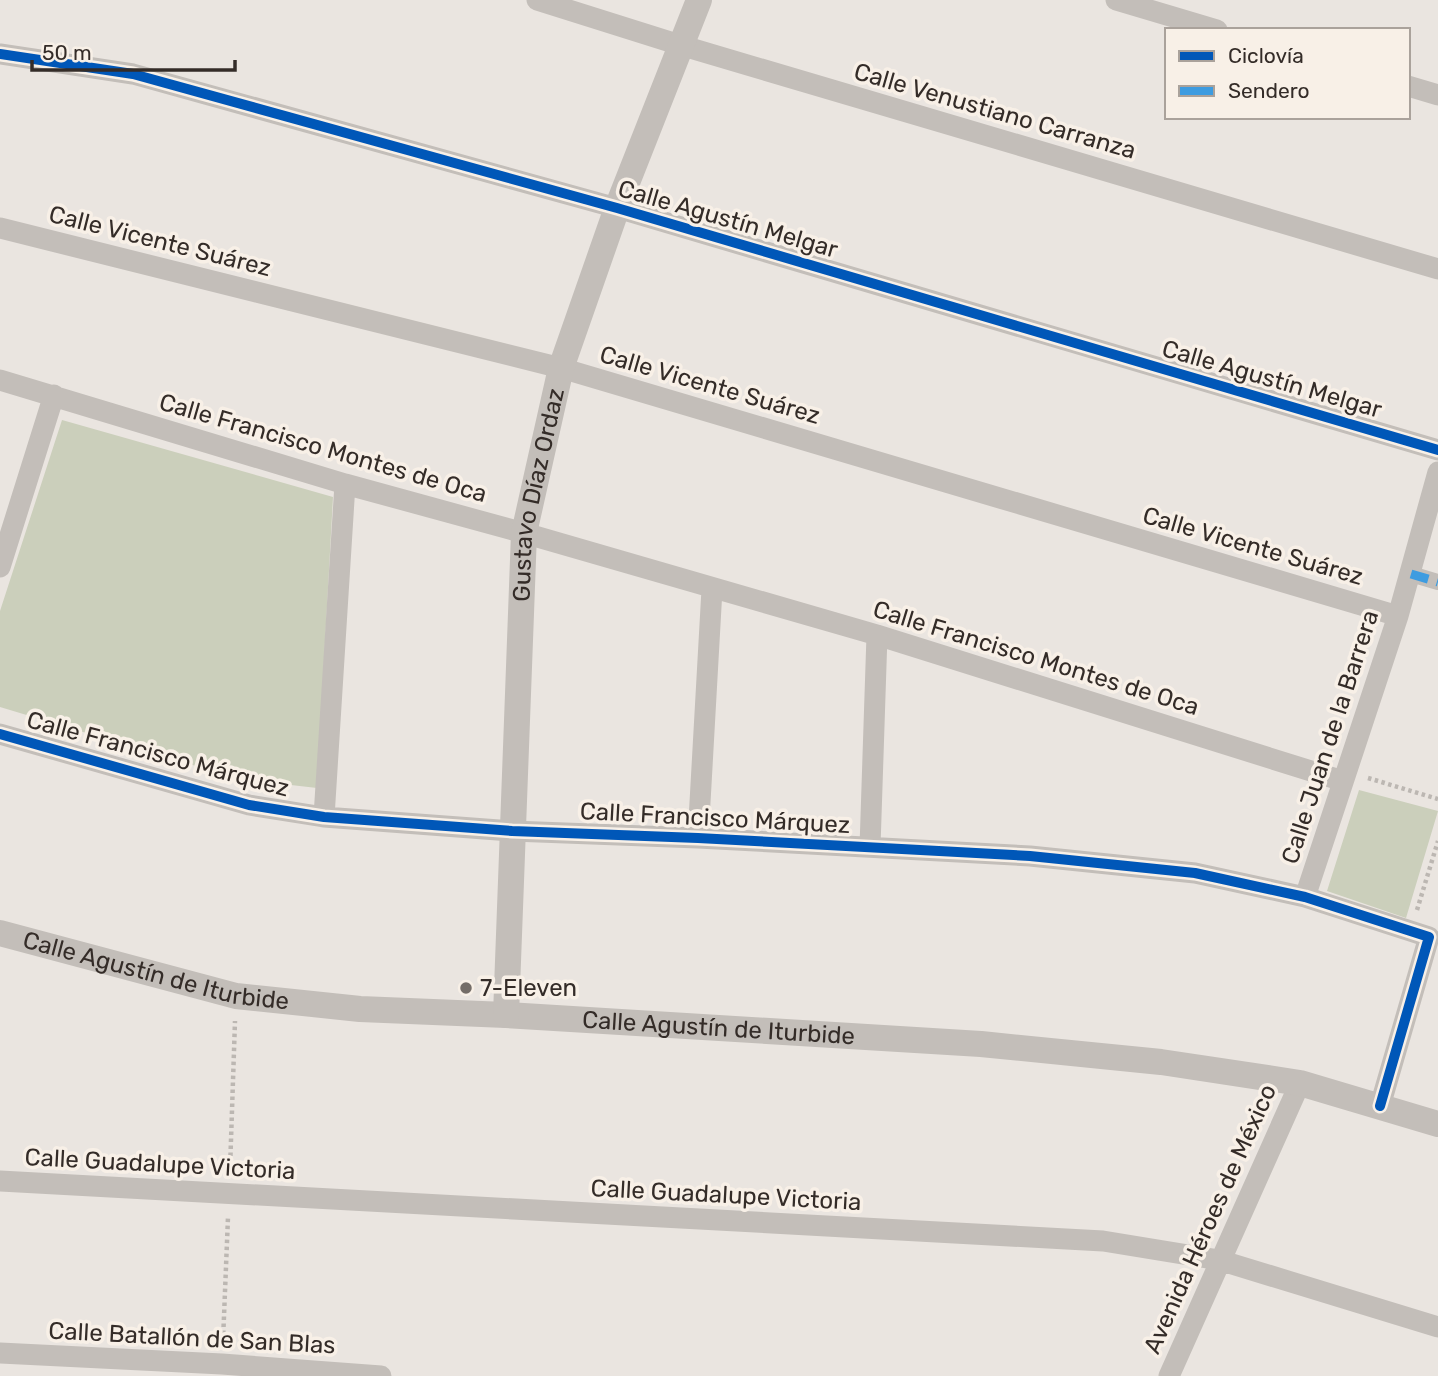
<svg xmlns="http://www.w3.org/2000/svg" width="1438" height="1376" font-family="Rubik,sans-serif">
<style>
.green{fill:#cbcfbb}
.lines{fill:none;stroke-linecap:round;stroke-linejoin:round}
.path{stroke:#bcb7b2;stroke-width:4.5;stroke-dasharray:3.5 3.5;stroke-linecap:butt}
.pedestrian{stroke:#c3beb9;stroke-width:16}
.minor{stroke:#c3beb9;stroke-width:21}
.tertiary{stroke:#c3beb9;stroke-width:26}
.quiet{stroke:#3e9ce0;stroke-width:9;stroke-dasharray:18 9;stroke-linecap:butt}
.cycleway-casing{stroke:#f8f0e7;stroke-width:15}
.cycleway{stroke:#0057b8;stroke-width:10}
.poi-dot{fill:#746d68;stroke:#f8f0e7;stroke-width:2.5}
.labels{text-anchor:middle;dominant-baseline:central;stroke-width:7;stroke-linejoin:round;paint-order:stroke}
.street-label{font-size:24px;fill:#342c28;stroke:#f8f0e7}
.poi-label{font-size:24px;fill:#342c28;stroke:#f8f0e7;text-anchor:start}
</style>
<rect width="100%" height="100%" fill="#eae5e0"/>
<path class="green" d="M62,420L333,497L317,788L239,779L0,707V611Z
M1359,790L1438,811L1406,918L1327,891Z"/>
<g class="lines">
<path class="path" d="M1368,778L1438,799
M1417,910L1438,841
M230,1170L235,1021
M223,1341L228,1217"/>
<path class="pedestrian" d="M1411,574L1438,582"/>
<path class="minor" d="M537,0L680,45L1438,269
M1116,0L1217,30
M0,54L133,74L617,208L1438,450
M1408,86L1438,95
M0,228L561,368L1398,616
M0,380L345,484L524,533L877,635L1343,781
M0,567L54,395
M0,734L249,805L324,817L512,831L698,838L1030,856L1195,873L1305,897L1429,937L1380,1106
M324,817L345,484
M698,838L712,589
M870,847L877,635
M1305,897L1398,616L1438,472
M0,1181L1103,1241L1219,1260L1438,1327
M0,1353L222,1364L381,1376
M1169,1376L1300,1083"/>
<g class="tertiary">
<path id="s1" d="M0,933L236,996L360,1009L506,1015L981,1044L1161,1062L1300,1083L1438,1124"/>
<path id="s2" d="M506,1015L524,533L561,368L617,208L699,0"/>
</g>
<path class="quiet" d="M1411,574L1438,582"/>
<defs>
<path id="cycleway" d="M0,54L133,74L617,208L1438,450
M0,734L249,805L324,817L512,831L698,838L1030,856L1195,873L1305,897L1429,937L1380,1106"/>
</defs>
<use href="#cycleway" class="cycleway-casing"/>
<use href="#cycleway" class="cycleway"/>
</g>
<circle class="poi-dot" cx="466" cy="988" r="7"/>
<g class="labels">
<g class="street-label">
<text transform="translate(995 111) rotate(16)">Calle Venustiano Carranza</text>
<text transform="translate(728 219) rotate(16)">Calle Agustín Melgar</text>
<text transform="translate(160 241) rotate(14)">Calle Vicente Suárez</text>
<text transform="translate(1272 379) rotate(16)">Calle Agustín Melgar</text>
<text transform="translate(710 385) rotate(16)">Calle Vicente Suárez</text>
<text transform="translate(323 448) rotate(16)">Calle Francisco Montes de Oca</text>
<text stroke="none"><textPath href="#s2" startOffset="522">Gustavo Díaz Ordaz</textPath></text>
<text transform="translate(1253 546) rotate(16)">Calle Vicente Suárez</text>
<text transform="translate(1036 658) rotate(17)">Calle Francisco Montes de Oca</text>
<text transform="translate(1330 737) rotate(-72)">Calle Juan de la Barrera</text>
<text transform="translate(158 754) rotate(15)">Calle Francisco Márquez</text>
<text transform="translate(715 818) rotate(3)">Calle Francisco Márquez</text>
<text stroke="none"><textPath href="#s1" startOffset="161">Calle Agustín de Iturbide</textPath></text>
<text stroke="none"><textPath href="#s1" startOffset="728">Calle Agustín de Iturbide</textPath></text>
<text transform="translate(160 1164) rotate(3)">Calle Guadalupe Victoria</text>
<text transform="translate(726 1195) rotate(3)">Calle Guadalupe Victoria</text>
<text transform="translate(1210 1219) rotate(-66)">Avenida Héroes de México</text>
<text transform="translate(192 1338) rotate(3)">Calle Batallón de San Blas</text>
</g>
<g class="poi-label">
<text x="480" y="988">7-Eleven</text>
</g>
</g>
<rect x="1165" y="28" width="245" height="91" fill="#f8f0e7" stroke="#aaa29b" stroke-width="2"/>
<rect x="1179" y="51" width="35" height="10" fill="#0057b8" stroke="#aaa29b" stroke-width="2"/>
<text x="1228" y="63" font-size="21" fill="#342c28">Ciclovía</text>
<rect x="1179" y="86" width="35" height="10" fill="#3e9ce0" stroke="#aaa29b" stroke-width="2"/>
<text x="1228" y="98" font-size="21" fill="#342c28">Sendero</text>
<path d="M32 60v10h203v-10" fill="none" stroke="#342c28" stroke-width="3.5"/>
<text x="42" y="60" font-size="21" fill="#342c28" stroke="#f8f0e7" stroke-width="5" paint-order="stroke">50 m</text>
</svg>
